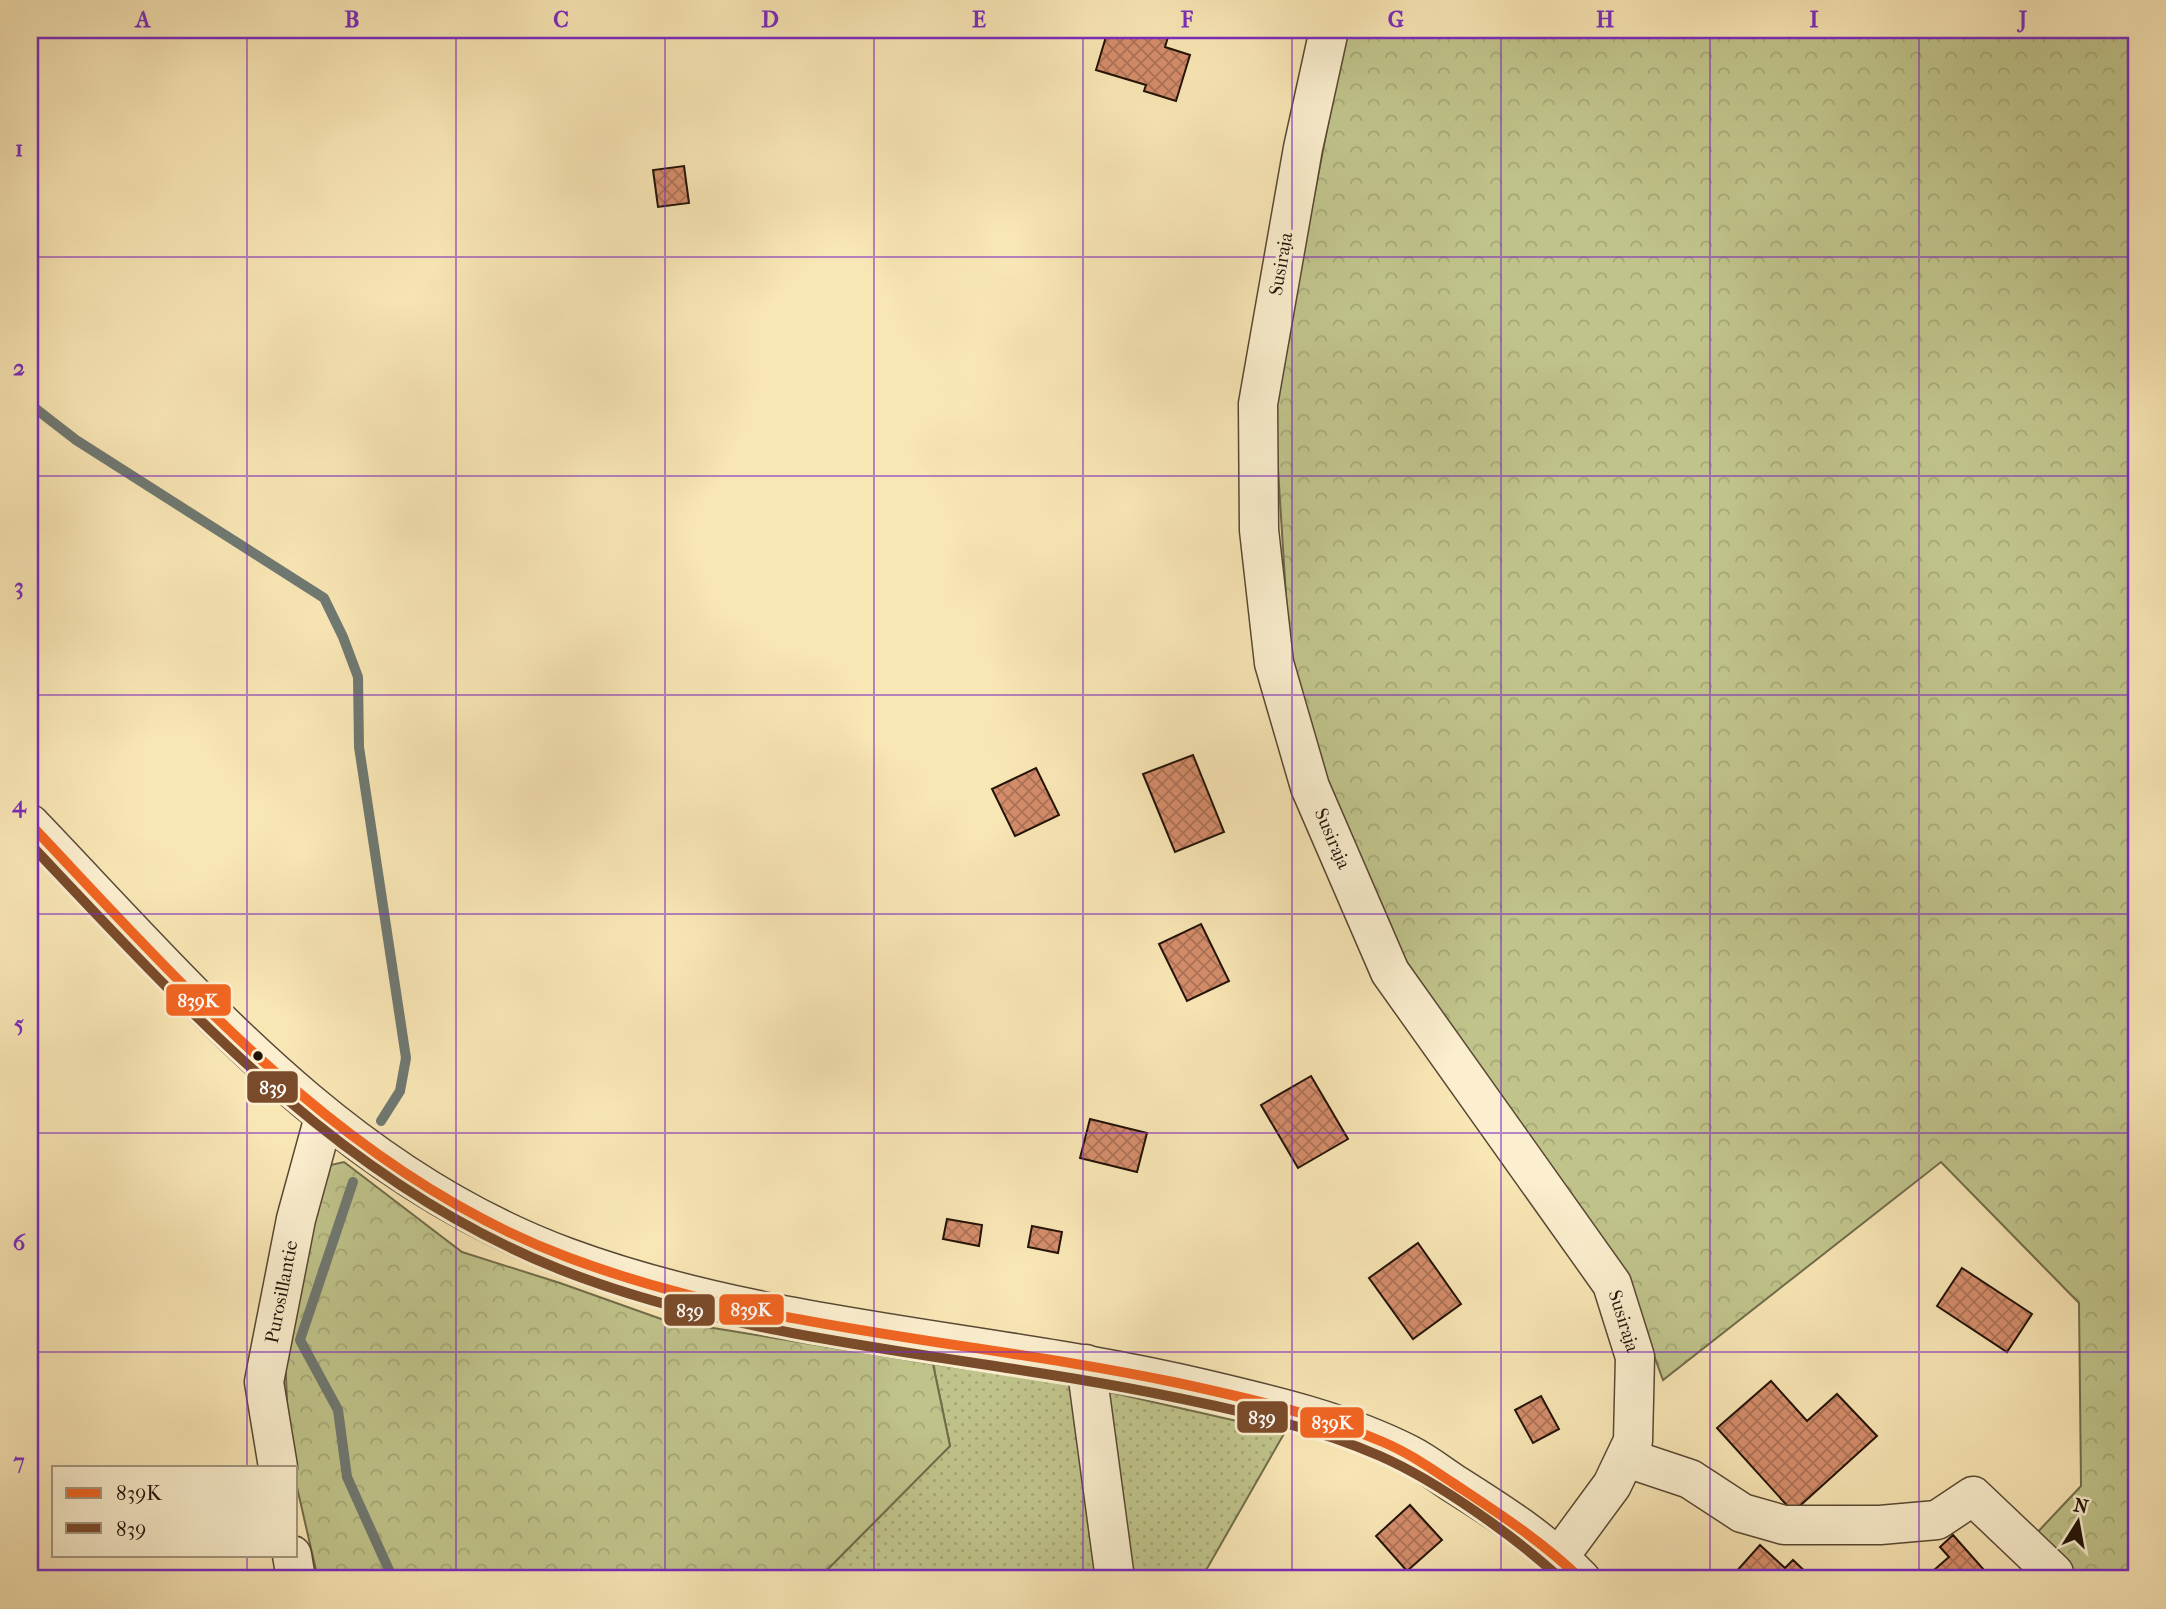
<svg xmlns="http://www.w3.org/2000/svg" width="2166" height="1609" font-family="'IM FELL French Canon',serif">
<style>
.grass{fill:url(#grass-dots);stroke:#716c4a;stroke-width:2}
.forest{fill:url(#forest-crowns);stroke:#716c4a;stroke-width:2}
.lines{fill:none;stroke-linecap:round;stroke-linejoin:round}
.stream{stroke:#6f7972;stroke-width:10}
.building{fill:url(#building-cross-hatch);stroke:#221308;stroke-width:2}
.minor-casing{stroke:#584833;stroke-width:41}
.minor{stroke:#fbefcf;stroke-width:38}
.bus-1-casing{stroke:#fbefcf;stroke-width:16}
.bus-2-casing{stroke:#fbefcf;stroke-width:16}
.bus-1{stroke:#f26522;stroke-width:10}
.bus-2{stroke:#7a4b2a;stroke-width:10}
.grid{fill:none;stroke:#7b2cbf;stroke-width:2;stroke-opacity:0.55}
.bus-dot{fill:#221308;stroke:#fbefcf;stroke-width:2.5}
.labels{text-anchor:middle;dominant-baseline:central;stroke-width:7;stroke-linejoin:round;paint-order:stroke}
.street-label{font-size:19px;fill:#221308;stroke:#fbefcf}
.line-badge{stroke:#fbefcf;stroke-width:2.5}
.badge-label{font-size:19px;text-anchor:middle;font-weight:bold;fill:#fff}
.neatline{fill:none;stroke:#7b2cbf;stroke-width:2.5}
.grid-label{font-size:23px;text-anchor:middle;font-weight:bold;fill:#7b2cbf}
</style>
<defs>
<pattern id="grass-dots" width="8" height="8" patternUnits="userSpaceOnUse" patternTransform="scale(1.75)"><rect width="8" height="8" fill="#c0c48b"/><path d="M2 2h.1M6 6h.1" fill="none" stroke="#a5a876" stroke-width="1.8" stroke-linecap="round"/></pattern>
<pattern id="forest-crowns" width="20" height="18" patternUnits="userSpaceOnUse" patternTransform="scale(1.75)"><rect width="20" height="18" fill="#c0c48b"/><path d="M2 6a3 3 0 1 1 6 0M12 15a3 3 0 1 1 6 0" fill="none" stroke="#a5a876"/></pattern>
<pattern id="building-cross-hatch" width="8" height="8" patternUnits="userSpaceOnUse" patternTransform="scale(1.75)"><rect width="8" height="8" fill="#d58d6b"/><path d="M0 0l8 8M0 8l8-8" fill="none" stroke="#ac7256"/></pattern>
</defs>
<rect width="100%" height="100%" fill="#f9e6b5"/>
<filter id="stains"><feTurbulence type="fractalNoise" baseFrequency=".00286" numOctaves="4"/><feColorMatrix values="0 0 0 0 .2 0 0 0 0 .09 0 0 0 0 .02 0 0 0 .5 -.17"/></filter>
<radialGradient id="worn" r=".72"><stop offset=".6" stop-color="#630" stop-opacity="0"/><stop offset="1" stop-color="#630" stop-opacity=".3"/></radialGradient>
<path class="grass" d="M933,1364L1073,1384L1104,1579H818L950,1446Z
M1096,1389L1285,1432L1201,1579H1122Z"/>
<path class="forest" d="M1346,30H2136V1579H2070L2033,1537L2081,1486L2079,1303L1941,1162L1663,1380L1627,1282L1403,960L1329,795L1290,659L1274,406Z
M344,1162L462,1252L560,1283L664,1320L933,1364L950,1446L818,1579H318L296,1483V1467L289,1454L285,1351L326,1166Z"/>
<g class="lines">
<path class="stream" d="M30,401L36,409L76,440L324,598L343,637L358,677L359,747L406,1058L400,1091L381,1121
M353,1182L300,1340L338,1410L347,1477L393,1579"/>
</g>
<path class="building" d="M1108,30H1170L1165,47L1190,55L1176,101L1144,91L1146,85L1096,70Z
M684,166L689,203L658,207L653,170Z
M1193,755L1224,832L1175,852L1143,774Z
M1036,768L1059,815L1015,836L992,789Z
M1201,924L1229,981L1187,1001L1159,944Z
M1311,1076L1348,1139L1298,1168L1261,1105Z
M1090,1119L1147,1133L1137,1172L1080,1158Z
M947,1219L982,1225L979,1246L943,1239Z
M1032,1226L1062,1232L1058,1253L1028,1247Z
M1418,1243L1461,1304L1413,1339L1369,1278Z
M1962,1268L2032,1314L2007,1352L1937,1306Z
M1771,1381L1807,1421L1837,1394L1877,1436L1793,1512L1717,1428Z
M1541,1396L1559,1429L1533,1443L1515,1410Z
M1410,1505L1442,1540L1407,1571L1376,1536Z
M1953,1535L1992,1579H1928L1926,1577L1949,1557L1940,1547Z
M1760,1545L1785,1568L1793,1560L1811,1577L1742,1579L1735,1573Z"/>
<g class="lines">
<defs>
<g id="minor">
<path id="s1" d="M1329,30L1303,148L1258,404L1259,530L1274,663L1310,787L1390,972L1612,1284L1635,1357L1633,1441L1612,1485L1559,1557"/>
<path d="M30,824C191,992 341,1174 566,1257C769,1332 994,1339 1204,1389C1272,1405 1345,1422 1408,1454C1424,1462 1438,1473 1453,1483C1499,1512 1543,1540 1581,1579"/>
<path d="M1086,1364L1115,1579"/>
<path d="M1627,1458L1690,1479L1742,1513L1784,1525H1880L1937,1520L1973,1496L2054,1573"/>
<path id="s2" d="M278,1467L264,1382L296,1219L324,1117"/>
<path d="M292,1555L296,1579"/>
</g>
</defs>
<use href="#minor" class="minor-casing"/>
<use href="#minor" class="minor"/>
<defs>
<path id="bus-1" d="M30,824C188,991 346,1174 567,1257C762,1331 975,1340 1178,1383C1247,1398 1318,1414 1383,1442C1409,1453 1430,1468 1453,1483C1498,1513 1542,1541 1581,1579"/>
<path id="bus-2" d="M30,844C187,1010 342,1183 559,1269C751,1345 976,1355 1178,1398C1246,1412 1316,1428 1380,1456C1437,1481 1516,1537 1561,1579"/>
</defs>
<use href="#bus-1" class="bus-1-casing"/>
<use href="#bus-2" class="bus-2-casing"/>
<use href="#bus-1" class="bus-1"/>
<use href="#bus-2" class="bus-2"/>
</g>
<path class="grid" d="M247,30V1467M456,30V1579M665,30V1579M874,30V1579M1083,30V1579M1292,30V1579M1501,30V1579M1710,30V1579M1919,30V1579M30,257H2136M30,476H2136M30,695H2136M30,914H2136M30,1133H2136M30,1352H2136M247,1555V1579"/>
<circle class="bus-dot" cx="258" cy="1056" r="6"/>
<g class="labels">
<g class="street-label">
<text transform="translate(1281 264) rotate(-80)">Susiraja</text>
<text stroke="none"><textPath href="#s1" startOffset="826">Susiraja</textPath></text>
<text stroke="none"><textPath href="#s2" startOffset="178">Purosillantie</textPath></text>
<text stroke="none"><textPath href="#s1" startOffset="1393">Susiraja</textPath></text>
</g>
</g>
<g class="line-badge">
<rect x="165" y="983" width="67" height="34" rx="7" fill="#f26522"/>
<rect x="246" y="1070" width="53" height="34" rx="7" fill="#7a4b2a"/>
<rect x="718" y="1293" width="67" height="33" rx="7" fill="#f26522"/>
<rect x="663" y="1293" width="53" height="34" rx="7" fill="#7a4b2a"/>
<rect x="1236" y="1400" width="53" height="34" rx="7" fill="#7a4b2a"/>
<rect x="1299" y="1406" width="66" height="33" rx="7" fill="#f26522"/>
</g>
<g class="badge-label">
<text x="198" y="1007">839K</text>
<text x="273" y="1094">839</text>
<text x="751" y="1316">839K</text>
<text x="690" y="1317">839</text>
<text x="1262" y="1424">839</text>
<text x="1332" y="1429">839K</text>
</g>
<rect width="2166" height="1609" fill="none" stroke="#f9e6b5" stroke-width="77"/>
<rect x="52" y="1466" width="245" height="91" fill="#fbefcf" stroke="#a4977f" stroke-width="2"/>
<rect x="66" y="1488" width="35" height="10" fill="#f26522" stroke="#a4977f" stroke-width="2"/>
<text x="116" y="1500" font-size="21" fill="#221308">839K</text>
<rect x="66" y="1523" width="35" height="10" fill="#7a4b2a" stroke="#a4977f" stroke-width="2"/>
<text x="116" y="1536" font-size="21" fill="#221308">839</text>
<g transform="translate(2078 1522) rotate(11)" stroke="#fbefcf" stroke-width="5" paint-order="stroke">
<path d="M0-5L12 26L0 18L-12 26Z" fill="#221308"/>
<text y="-10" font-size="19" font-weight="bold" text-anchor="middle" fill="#221308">N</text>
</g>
<rect x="38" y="38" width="2090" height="1532" class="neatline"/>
<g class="grid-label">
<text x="143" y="27">A</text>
<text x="352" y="27">B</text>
<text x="561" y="27">C</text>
<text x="770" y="27">D</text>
<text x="979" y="27">E</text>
<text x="1187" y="27">F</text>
<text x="1396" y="27">G</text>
<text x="1605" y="27">H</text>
<text x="1814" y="27">I</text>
<text x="2023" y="27">J</text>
<text x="19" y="156">1</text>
<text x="19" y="375">2</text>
<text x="19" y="594">3</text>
<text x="19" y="812">4</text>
<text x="19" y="1031">5</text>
<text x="19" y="1250">6</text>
<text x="19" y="1469">7</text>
</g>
<rect width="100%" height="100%" filter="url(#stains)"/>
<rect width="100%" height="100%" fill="url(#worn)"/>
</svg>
